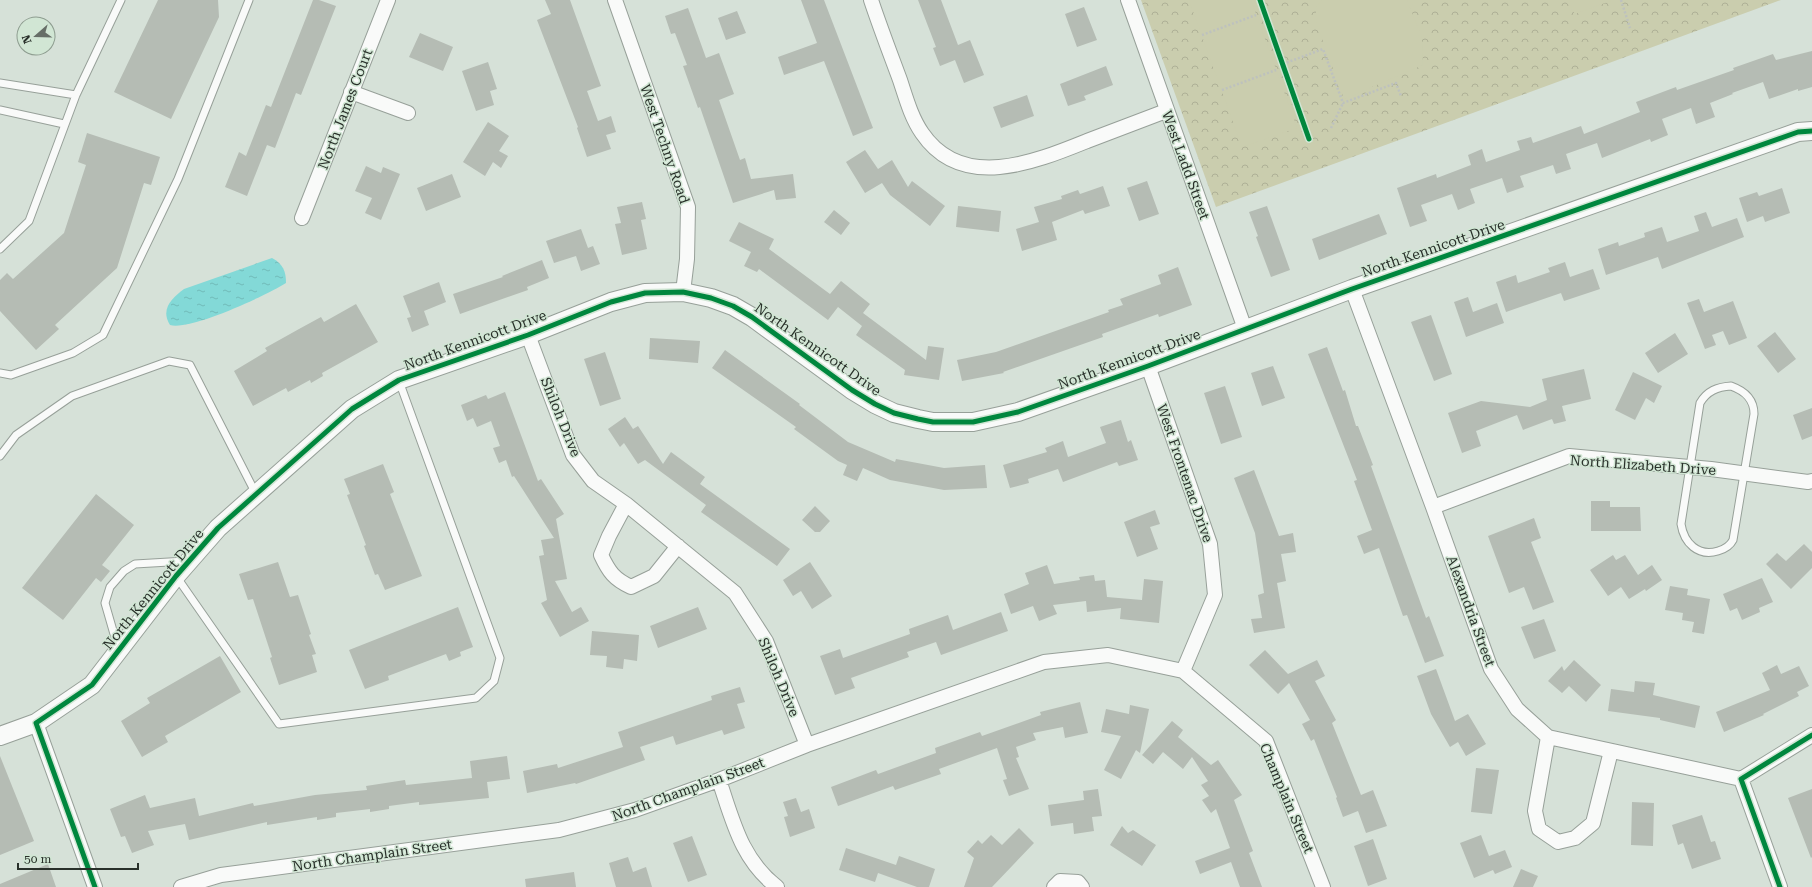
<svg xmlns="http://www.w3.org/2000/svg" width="1812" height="887" font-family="'Roboto Serif',serif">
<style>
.park{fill:url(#park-crowns)}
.garden{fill:#cacdae}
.water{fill:url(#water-ripples)}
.building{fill:#b5bcb4}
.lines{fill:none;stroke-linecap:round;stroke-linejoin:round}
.service-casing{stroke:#97a099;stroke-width:9}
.minor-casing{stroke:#97a099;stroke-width:16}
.tertiary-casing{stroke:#97a099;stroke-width:20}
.path{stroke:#bdc1be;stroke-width:2.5;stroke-dasharray:2 2;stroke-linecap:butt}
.service{stroke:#f9faf9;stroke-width:7}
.minor{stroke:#f9faf9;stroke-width:14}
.tertiary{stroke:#f9faf9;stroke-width:18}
.cycleway-casing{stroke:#d1e6d4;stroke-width:8}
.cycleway{stroke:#00873e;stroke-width:5}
.labels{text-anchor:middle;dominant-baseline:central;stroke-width:3;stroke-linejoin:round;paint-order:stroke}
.street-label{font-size:14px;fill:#29302a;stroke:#d1e6d4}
</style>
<defs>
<pattern id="park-crowns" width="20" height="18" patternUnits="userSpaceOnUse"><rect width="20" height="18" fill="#cacdae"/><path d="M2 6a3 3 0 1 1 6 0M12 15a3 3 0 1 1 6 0" fill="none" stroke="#aeb096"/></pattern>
<pattern id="water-ripples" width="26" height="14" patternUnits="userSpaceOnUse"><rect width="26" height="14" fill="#83d9d7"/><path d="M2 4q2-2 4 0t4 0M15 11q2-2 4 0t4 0" fill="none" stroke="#71bbb9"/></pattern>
</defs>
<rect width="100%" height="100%" fill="#d6e1d8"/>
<path class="park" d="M1141,0H1781L1216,207Z"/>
<path class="garden" d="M1189,0H1251L1297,128L1242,147Z
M1322,0H1407L1422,38L1423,65L1344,99L1316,22V7Z
M1565,0H1613L1575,14Z"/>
<path class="water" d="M272,258C283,264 286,271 286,283C267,295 190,331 170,325C160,309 172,298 184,289Z"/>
<path class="building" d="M158,0H218L219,17L171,119L114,92Z
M313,0H319L336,6L301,95L296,93L275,148L267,145L247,196L225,187L239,152L246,156L266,105L271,107Z
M545,0H570L601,86L587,91L598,121L611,116L616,132L606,135L611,149L587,157L577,128L578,127L537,20L551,14Z
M801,0H824L873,128L853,136L824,61L784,75L778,57L817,43Z
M918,0H941L958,45L970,40L984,75L964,83L955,60L940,66L933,48L936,47Z
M1084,7L1097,40L1077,47L1065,14Z
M688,8L706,58L719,53L734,94L719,100L740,160L745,158L751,179L793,174L796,198L776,200L774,190L733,203L700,107L698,108L683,66L687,65L675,33L671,34L665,16Z
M737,11L746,33L726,40L718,18Z
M420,33L453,47L443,71L409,57Z
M1812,51V87L1798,91V89L1769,99L1763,82L1732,93L1733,94L1710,103L1715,117L1696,124L1691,108L1662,119L1668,135L1651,142L1650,139L1602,158L1597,143L1566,154L1571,169L1556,174L1553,165L1520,176L1524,187L1507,193L1502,178L1470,189L1475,203L1458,210L1452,194L1421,205L1427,221L1410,227L1397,188L1436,174L1437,178L1471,165L1468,155L1482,149L1486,162L1520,150L1517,141L1531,137L1533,143L1581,126L1584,134L1640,112L1636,102L1676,87L1677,90L1734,70L1733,68L1773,54L1776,60Z
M488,62L497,89L490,91L494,105L476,111L462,71Z
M1106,66L1113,85L1084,96L1086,100L1068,106L1060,84Z
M1027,95L1034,116L1001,128L993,107Z
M488,122L509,136L499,151L508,156L501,168L493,162L485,176L463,162Z
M87,133L160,157L151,185L144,183L117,268L55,325L59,329L36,350L0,311V280L7,273L13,279L64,233L86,165L78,162Z
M865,150L878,169L892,160L908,187L912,181L945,206L930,226L890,195L882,183L865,193L846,162Z
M366,166L381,173L383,167L400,174L381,220L365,213L372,198L355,191Z
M452,174L461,197L426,211L417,188Z
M1147,181L1159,214L1139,221L1127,188Z
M1103,186L1110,206L1085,214L1083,210L1052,222L1057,240L1022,251L1016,229L1039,222L1034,207L1062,199L1061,196L1078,190L1080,194Z
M1782,188L1790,213L1765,222L1763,216L1747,222L1739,198L1757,192L1759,196Z
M642,202L646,219L641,220L647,249L622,255L615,224L621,223L617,207Z
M958,206L1001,211L999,232L956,227Z
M1267,206L1290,270L1271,277L1256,237L1258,236L1249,212Z
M834,210L850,223L841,235L824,222Z
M1706,212L1712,227L1737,218L1744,237L1662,269L1658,257L1606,275L1598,249L1618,242L1619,246L1645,237L1644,233L1662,227L1667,242L1699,231L1694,216Z
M1379,214L1387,234L1319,260L1312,239Z
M739,222L774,239L769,249L830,294L841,281L870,304L863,313L926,360L928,346L944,348L939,380L904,375L905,370L856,335L862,326L838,307L828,320L759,269L757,272L744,266L751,252L729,241Z
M581,229L588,248L593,246L600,264L581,271L576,256L554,263L546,241Z
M542,260L549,278L527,287L528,290L460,314L453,294L503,277L502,276Z
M1565,262L1570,277L1593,269L1600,289L1564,301L1561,293L1506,312L1496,282L1516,275L1518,283L1550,272L1548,268Z
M1178,267L1192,305L1159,317L1158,314L1102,334L1103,337L1003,372L1004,373L962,381L957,360L996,352L1109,312L1108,310L1123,305L1120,299L1161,284L1158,275Z
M439,282L446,302L424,311L429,325L412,332L407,318L411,317L403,296Z
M1468,297L1473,312L1497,303L1504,323L1466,337L1454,302Z
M1699,299L1704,312L1733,301L1747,338L1729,345L1723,331L1712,335L1716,345L1705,349L1687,303Z
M356,304L378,342L322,373L323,376L311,383L310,380L288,392L286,388L253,406L234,371L267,351L265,348L299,329L321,317L324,322Z
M1431,315L1452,374L1434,381L1411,322Z
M1775,332L1796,359L1778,373L1757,346Z
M1675,333L1688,354L1658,373L1645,353Z
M650,338L700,341L698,363L649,359Z
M1327,347L1343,391L1345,390L1356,426H1358L1373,465L1371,466L1426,618L1429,616L1444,656L1425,663L1407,615L1403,616L1379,548L1364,554L1357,536L1372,530L1354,481L1357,480L1308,354Z
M725,350L800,404L799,405L848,442L895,462L896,459L944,468L985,465L987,488L944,490L890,480L863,468L857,481L843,475L847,465L838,461L794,429L796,427L712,368Z
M605,352L621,399L600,406L584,359Z
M1273,366L1285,398L1262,406L1251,373Z
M1584,369L1591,399L1562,406L1566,421L1554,424L1552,419L1523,430L1517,415L1476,431L1481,446L1462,453L1448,413L1481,401L1530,407L1547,400L1542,379Z
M1633,372L1662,386L1654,403L1646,398L1635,420L1615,410Z
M1225,386L1242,437L1221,444L1204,393Z
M505,392L538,481L541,479L564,514L556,519L567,579L555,581L572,612L581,607L589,621L560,637L541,603L547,600L539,556L544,555L541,540L554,538L514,476L512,477L506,460L499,463L493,448L500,446L491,421L477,427L473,418L467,421L461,405L486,395L488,399Z
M1812,408V436L1802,440L1793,415Z
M625,417L633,429L638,426L663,464L671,452L705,477L700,484L790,549L777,566L701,512L706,505L645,460L638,464L624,443L620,447L608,429Z
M1121,420L1128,442L1131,440L1138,460L1119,466L1117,462L1063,482L1058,469L1028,479L1029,483L1010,488L1003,465L1047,452L1045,448L1063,441L1068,457L1106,443L1100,427Z
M383,464L394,492L390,494L422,576L385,590L378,574L375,575L364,546L366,545L347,495L350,494L344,479Z
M1254,470L1279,536L1293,533L1296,552L1281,554L1286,581L1277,583L1285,628L1254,633L1251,619L1262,618L1258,595L1264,593L1255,533L1234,478Z
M96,494L134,525L102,565L110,571L101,582L96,578L63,620L22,588Z
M1591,501H1610V507H1640L1641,531H1591Z
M815,506L830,521L820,532H815L802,520Z
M1155,510L1160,524L1150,527L1158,549L1137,557L1124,522Z
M1534,518L1541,538L1531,542L1554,602L1533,610L1524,587L1509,593L1488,536Z
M1804,544L1812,552V568L1791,589L1766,564L1777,553L1786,561Z
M1613,555L1616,560L1625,555L1638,575L1652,565L1662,580L1646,591L1645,589L1629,599L1621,587L1608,596L1590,570Z
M278,562L290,597L298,595L311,634L309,635L316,654L312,655L317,672L279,685L270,658L272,657L253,599L248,600L239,574Z
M810,562L832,596L812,609L801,591L793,596L783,580Z
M1047,565L1054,584L1080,580L1079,577L1094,575L1095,581L1105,580L1107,597L1142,600L1144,579L1163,581L1159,623L1120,619L1121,608L1087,612L1086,601L1053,605L1057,614L1039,621L1033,606L1011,614L1004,594L1029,584L1025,573Z
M1762,578L1773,602L1759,608L1760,612L1742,620L1737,608L1730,611L1723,594Z
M1670,586L1688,589L1687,595L1710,599L1704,634L1692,632L1694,622L1682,620L1683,613L1665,610Z
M458,607L473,647L460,652L461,656L449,661L446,654L388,676L389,680L365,689L349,650Z
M698,607L707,629L658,648L650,626Z
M1001,612L1008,631L941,655L936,642L907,652L909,657L851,678L855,688L835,695L820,656L840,649L843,658L910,634L909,629L948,615L953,630Z
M1544,619L1556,651L1534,659L1521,627Z
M592,631L639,635L637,661L624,659L623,669L606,667L607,656L590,655Z
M1265,650L1288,674L1317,660L1325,676L1315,681L1336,720L1332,723L1361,795L1373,790L1387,826L1366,833L1358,811L1343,817L1336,798L1337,797L1314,739L1311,741L1302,724L1310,720L1289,683L1278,694L1249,665Z
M220,656L241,692L165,736L168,742L142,757L121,721L150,703L147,698Z
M1574,660L1601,685L1586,702L1569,686L1562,693L1548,681L1562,666L1564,671Z
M1777,665L1781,674L1799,666L1809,686L1797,692L1799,696L1763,714L1764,715L1724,732L1716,712L1770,690L1762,673Z
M1436,669L1455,721L1468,714L1486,744L1466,756L1458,742L1450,747L1431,714L1417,676Z
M1635,681L1655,683L1653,695L1700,706L1695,728L1660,720V718L1608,711L1611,689L1634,692Z
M740,687L745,702L737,704L745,728L724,735L722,730L676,745L673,736L640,747L645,760L576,784L575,783L527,793L523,771L557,764L558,768L623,747L618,732L712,700L711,696Z
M1080,702L1088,733L1065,738L1063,727L1033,733L1036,740L1016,747L1019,757L1016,758L1029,789L1009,796L1003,780L1007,779L997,748L939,769L941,774L895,790L893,786L838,806L831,787L876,770L878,774L936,753L935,748L980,732L982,736L1041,715L1040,712Z
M1130,705L1149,709L1140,753L1136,750L1121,779L1104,770L1121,736L1101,732L1106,709L1129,714Z
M1172,721L1183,730L1178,737L1211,765L1218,760L1242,795L1234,800L1253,851L1249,853L1262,887H1240L1231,862L1200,874L1195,861L1230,848L1216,809L1211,813L1202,800L1209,796L1201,785L1208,781L1192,757L1183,769L1163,752L1153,764L1142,755Z
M0,756L34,841L0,855Z
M507,756L510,779L487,782L489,798L419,805V802L389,806V809L370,812V809L336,813V817L317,820V817L267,825V822L189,840L185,824L148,831L154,845L132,853L125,836L121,837L110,809L145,795L150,808L195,798L199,816L253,803L254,806L315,795L367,790L366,786L405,780L406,785L472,778L470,761Z
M1476,768L1499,770L1492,814L1471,812Z
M1098,789L1102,816L1092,817L1094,831L1074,834L1073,823L1051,826L1048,805L1084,800L1083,791Z
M1812,789V857L1811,858L1788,798Z
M796,798L801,812L809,809L815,828L790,837L784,817L788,816L783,802Z
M1632,802L1654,803L1653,846L1631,845Z
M1702,815L1711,842L1715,841L1721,859L1692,869L1683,843L1678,845L1672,825Z
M1122,826L1128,833L1133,830L1156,845L1142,866L1110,845Z
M1019,828L1034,843L992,887H964L974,858L967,852L978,840L982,844L991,835L1002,845Z
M1481,835L1489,856L1505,850L1512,867L1495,874L1493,870L1474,878L1460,843Z
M692,836L707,875L688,882L673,843Z
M1373,839L1387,879L1368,886L1354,846Z
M846,848L896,865L899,856L935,869L929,887H917L878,873L875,882L839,870Z
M628,857L633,872L646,867L652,887H616L609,863Z
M48,864L56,887H0V884Z
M1521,869L1538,876L1533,887H1513Z
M574,872L576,887H526L525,879Z"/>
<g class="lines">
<defs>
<path id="service" d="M0,83L76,95
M0,110L64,124
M0,249L29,221L76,95L121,0
M0,373L11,375L73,353L103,335L178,179L249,0
M1731,386C1745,391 1754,399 1754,414L1733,540C1730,546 1725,549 1718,551C1698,557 1684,543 1681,524L1700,403C1707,391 1717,387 1731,386Z
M0,456L16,435L72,396L169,361L190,365L256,494
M176,576L279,724L476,698L494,681L500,658L399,381
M118,648L105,603L110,587L124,571L135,564L186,561"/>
<path id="minor" d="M615,0L688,207L687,259L683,292
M871,0C880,27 890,53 900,80C906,98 911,117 922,133C962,192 1035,162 1087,141C1114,131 1140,121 1166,111
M1128,0L1245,329
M351,92L408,113
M302,218L388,0
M1352,289L1433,507L1491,669L1517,709L1548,737L1741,779
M528,335L573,455L593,481L626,504L735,593L766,641L807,745
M1148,366L1210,544L1215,595L1183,671
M626,504L609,536L601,555C609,572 614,579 631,587L654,576L678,546
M1433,507L1569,456L1711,469L1808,482L1812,481
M36,723L95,887
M1548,737L1535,811L1539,829L1558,842L1575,838L1593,823L1611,751
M1741,779L1780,887
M1741,779L1812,735
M719,780C733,821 741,859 777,887
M181,887L221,875L559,830L635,810L719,780L807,745L1044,662L1108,655L1183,671L1266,741L1323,887
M1054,887L1060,881L1078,882L1082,887"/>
<path id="tertiary" d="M0,736L36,723L92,685L176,576L218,528L352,409L399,380L528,335L611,302L645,293L683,292L711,298L733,306L752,317L852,390L875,404L894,413L918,419L933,422H973L1018,412L1148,366L1352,289L1798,132L1812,131"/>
</defs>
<use href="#service" class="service-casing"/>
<use href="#minor" class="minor-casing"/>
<use href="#tertiary" class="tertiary-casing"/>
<path class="path" d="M1260,0L1309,139
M1621,0L1630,28
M1202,35L1256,15
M1283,64L1323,49L1343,103L1396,83L1401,96
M1222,90L1276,70
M1331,128L1343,103"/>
<use href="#service" class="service"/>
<use href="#minor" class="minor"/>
<use href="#tertiary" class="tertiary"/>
<defs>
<path id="cycleway" d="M1260,0L1309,139
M95,887L36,723L92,685L176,576L218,528L352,409L399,380L528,335L611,302L645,293L683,292L711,298L733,306L752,317L852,390L875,404L894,413L918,419L933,422H973L1018,412L1148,366L1352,289L1798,132L1812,131
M1780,887L1741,779L1812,735"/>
</defs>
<use href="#cycleway" class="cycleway-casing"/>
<use href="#cycleway" class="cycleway"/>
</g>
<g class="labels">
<g class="street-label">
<text transform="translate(345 109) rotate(-69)">North James Court</text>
<text transform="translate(665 144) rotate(71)">West Techny Road</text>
<text transform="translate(1186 165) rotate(70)">West Ladd Street</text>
<text transform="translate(1433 248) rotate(-19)">North Kennicott Drive</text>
<text transform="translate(475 340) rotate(-20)">North Kennicott Drive</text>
<text transform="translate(818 349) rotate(35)">North Kennicott Drive</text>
<text transform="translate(1129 359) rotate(-20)">North Kennicott Drive</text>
<text transform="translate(561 417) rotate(68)">Shiloh Drive</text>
<text transform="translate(1643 465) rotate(4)">North Elizabeth Drive</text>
<text transform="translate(1185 473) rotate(71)">West Frontenac Drive</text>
<text transform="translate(153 589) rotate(-51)">North Kennicott Drive</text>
<text transform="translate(1471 611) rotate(70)">Alexandria Street</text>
<text transform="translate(779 677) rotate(67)">Shiloh Drive</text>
<text transform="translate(688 789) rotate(-20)">North Champlain Street</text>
<text transform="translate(1287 798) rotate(67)">Champlain Street</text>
<text transform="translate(372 855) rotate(-8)">North Champlain Street</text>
</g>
</g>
<g transform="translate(36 36) rotate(250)"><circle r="19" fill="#d1e6d4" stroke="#8e9d90"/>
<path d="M0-3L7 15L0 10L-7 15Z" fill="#666e67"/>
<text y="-6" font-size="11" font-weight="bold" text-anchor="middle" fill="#29302a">N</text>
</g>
<path d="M18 863v6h120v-6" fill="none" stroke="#29302a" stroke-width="2"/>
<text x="24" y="863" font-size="12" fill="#29302a" stroke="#d1e6d4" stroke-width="3" paint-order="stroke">50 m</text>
</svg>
